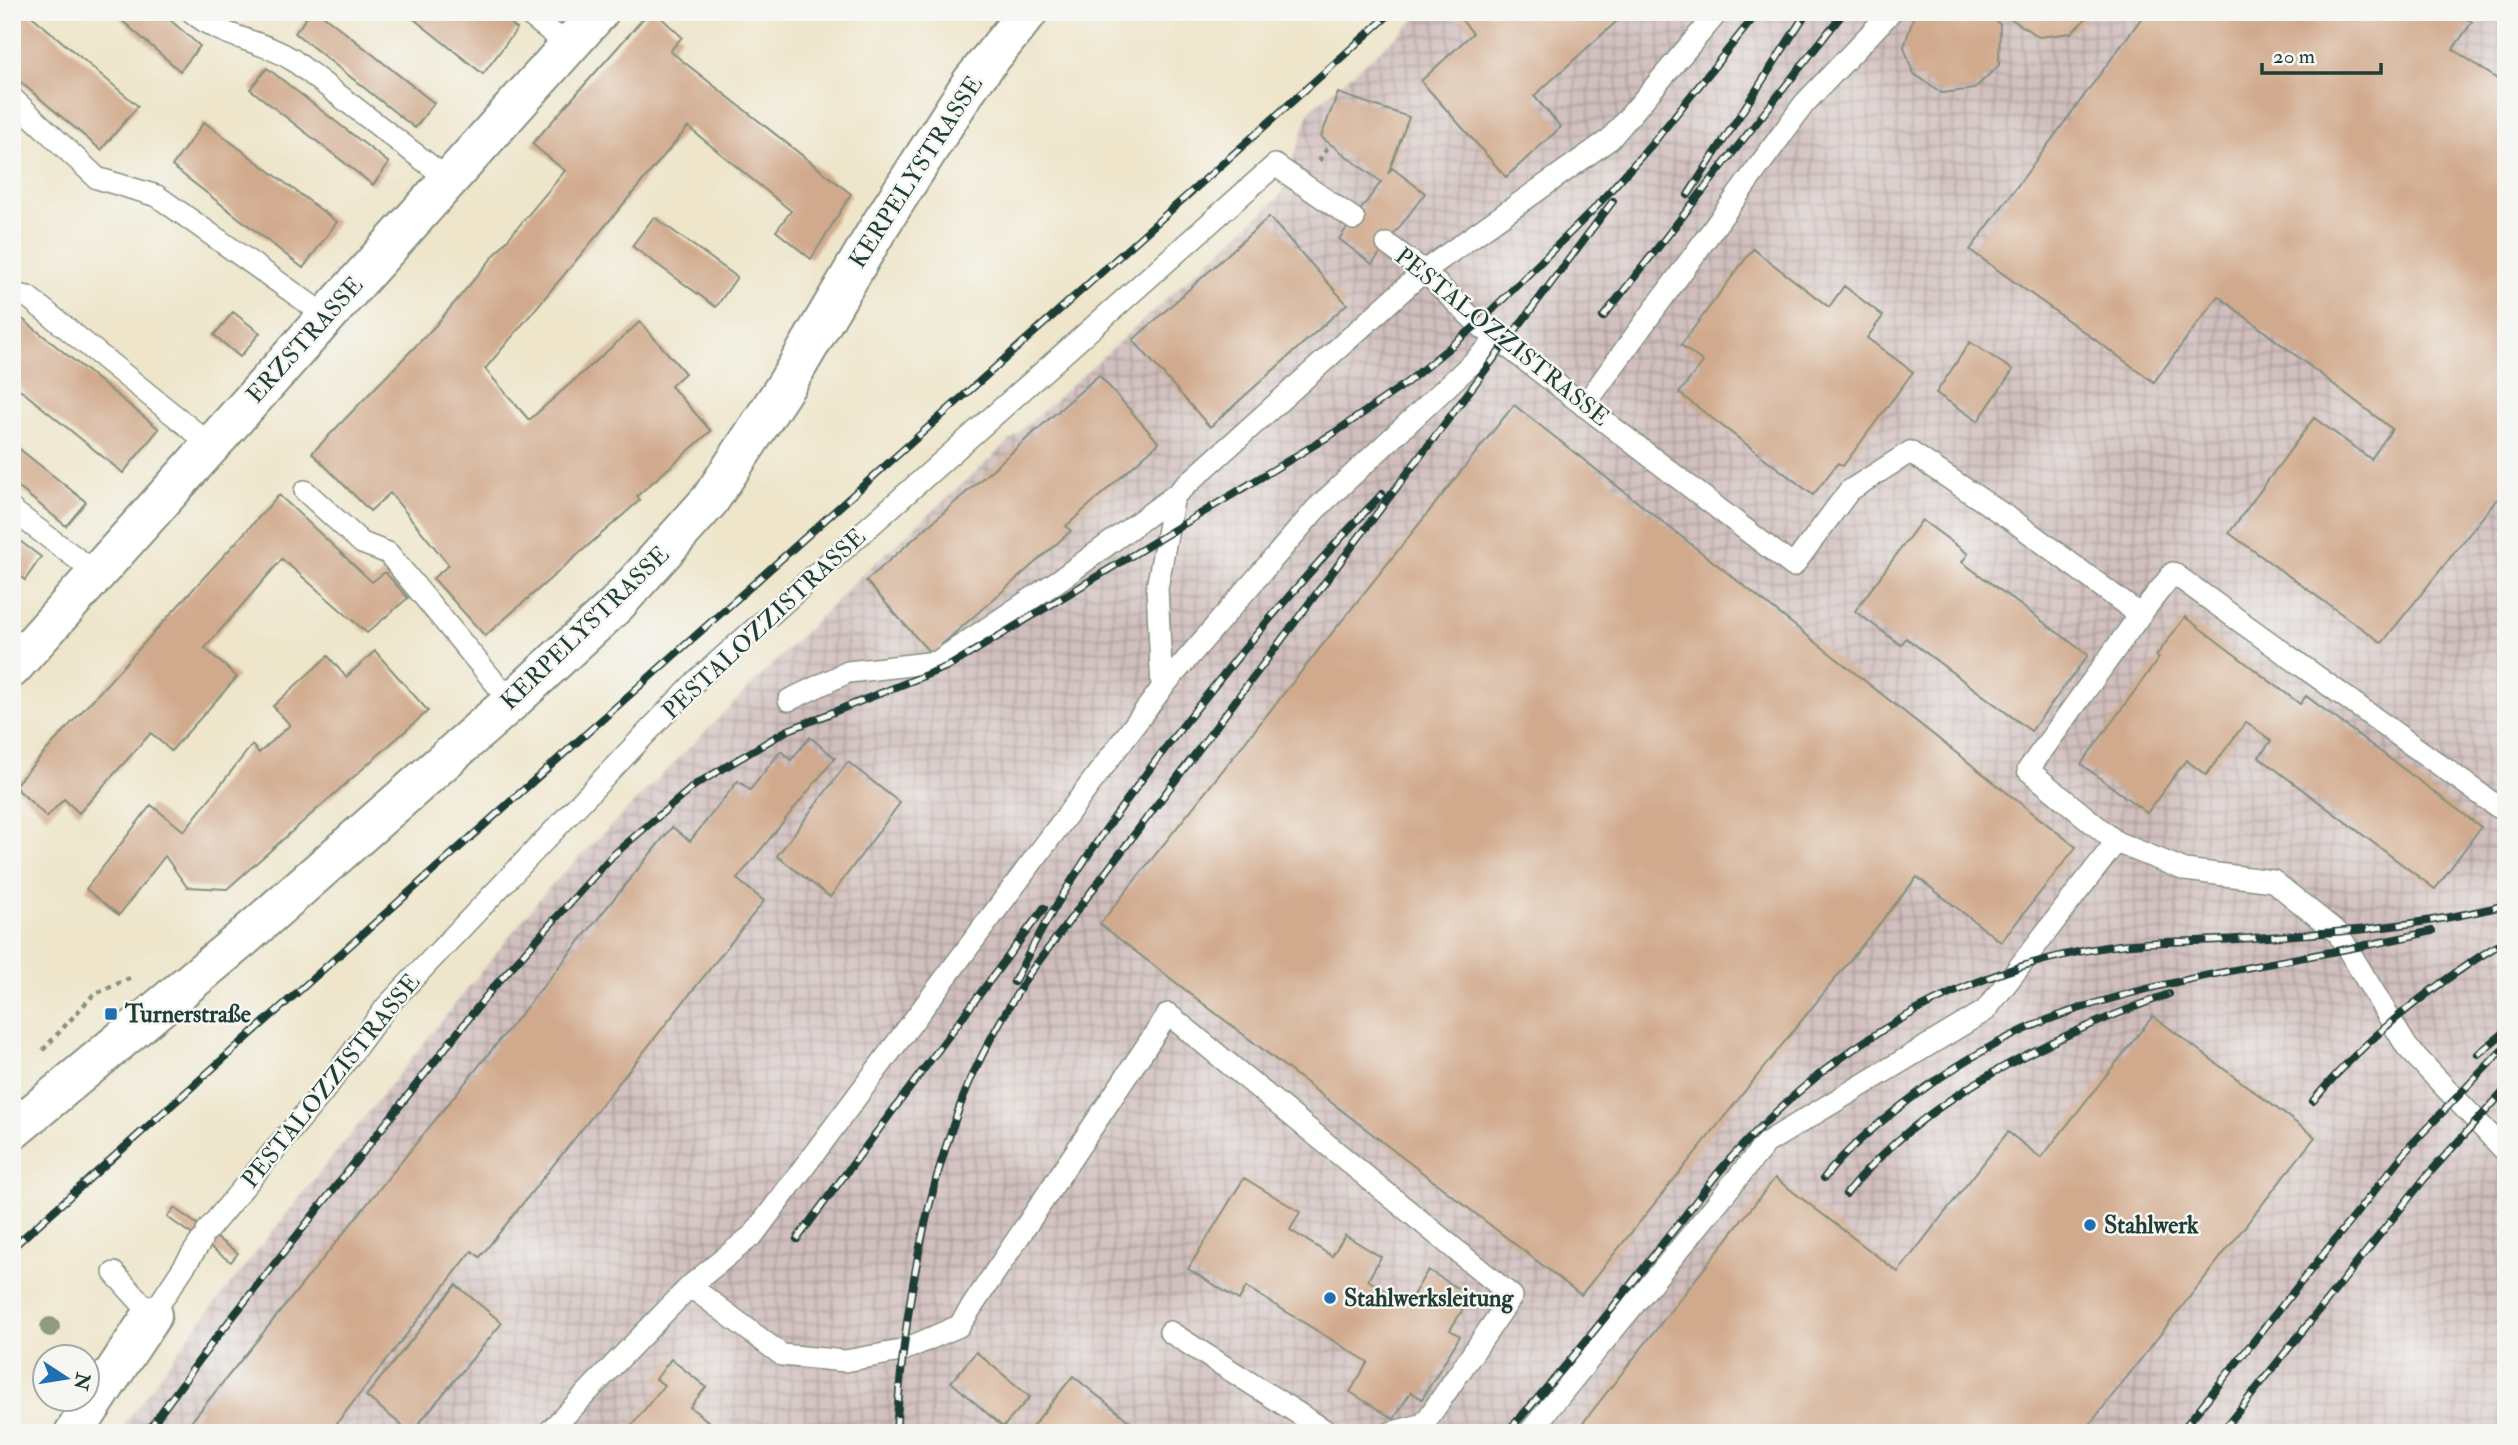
<svg xmlns="http://www.w3.org/2000/svg" width="2518" height="1445" font-family="'IM FELL Double Pica',serif">
<style>
.industrial{fill:url(#industrial-grid)}
.building{fill:#d1aa8d}
.lines{fill:none;stroke-linecap:round;stroke-linejoin:round}
.service-casing{stroke:#86917f;stroke-width:24}
.minor-casing{stroke:#86917f;stroke-width:42}
.secondary-casing{stroke:#86917f;stroke-width:42}
.path{stroke:#86917f;stroke-width:4.5;stroke-dasharray:5 5;stroke-linecap:butt}
.service{stroke:#fff;stroke-width:21}
.minor{stroke:#fff;stroke-width:38}
.secondary{stroke:#fff;stroke-width:38}
.rail-casing{stroke:#1f3d34;stroke-width:8}
.rail{stroke:#f6f6f2;stroke-width:5;stroke-dasharray:16;stroke-linecap:butt}
.tree{fill:#909b7e}
.poi-dot{fill:#1f6fb2;stroke:#f6f6f2;stroke-width:2.5}
.labels{text-anchor:middle;dominant-baseline:central;stroke-width:5;stroke-linejoin:round;paint-order:stroke}
.street-label{font-size:24px;fill:#1f3d34;stroke:#f6f6f2}
.poi-label{font-size:24px;font-weight:bold;fill:#1f3d34;stroke:#f6f6f2;text-anchor:start}
</style>
<defs>
<pattern id="industrial-grid" width="8" height="8" patternUnits="userSpaceOnUse" patternTransform="scale(1.75)"><rect width="8" height="8" fill="#d1bfbe"/><path d="M0 4h8M4 0v8" fill="none" stroke="#a99c9b"/></pattern>
</defs>
<rect width="100%" height="100%" fill="#f6f6f2"/>
<filter id="ink" filterUnits="userSpaceOnUse"><feTurbulence type="fractalNoise" baseFrequency=".0143" numOctaves="2"/><feDisplacementMap in="SourceGraphic" scale="14" xChannelSelector="R" yChannelSelector="G"/><feConvolveMatrix kernelMatrix="1 2 1 2 8 2 1 2 1" color-interpolation-filters="sRGB"/></filter>
<filter id="wash" filterUnits="userSpaceOnUse"><feTurbulence type="fractalNoise" baseFrequency=".00686" numOctaves="4" result="noise"/><feDisplacementMap in="SourceGraphic" scale="28" xChannelSelector="R" yChannelSelector="G"/><feGaussianBlur stdDeviation="1.57" result="paint"/><feColorMatrix in="noise" values="0 0 0 0 0 0 0 0 0 0 0 0 0 0 0 0 0 1.4 0 .05"/><feComposite in="paint" operator="in"/></filter>
<g filter="url(#wash)">
<rect width="100%" height="100%" fill="#eee5ca"/>
<path class="industrial" d="M1425,12H2506V1433H118L193,1331L545,892L863,574L1281,195L1310,110Z"/>
<g id="blocks">
<path class="building" d="M12,12H27L138,106L101,150L12,75Z
M112,12H161L200,46L180,71Z
M311,12H319L434,103L415,128L295,33Z
M405,12H496L517,29L483,74Z
M649,12H655L682,37L670,51L851,194L811,259L776,231L791,211L688,127L485,369L529,420L640,322L685,373L671,386L711,431L637,496L640,500L485,636L433,578L449,565L390,493L370,511L312,453L435,326L565,171L532,144Z
M1461,12H1627L1534,96L1561,127L1506,177L1421,81L1473,33L1458,16Z
M1915,12H1988L2000,25L1999,65L1974,89L1942,93L1913,73L1904,47Z
M2008,12H2093L2071,33L2039,37L2010,18Z
M2146,12H2458L2472,22L2453,49L2506,85V488L2382,643L2229,533L2314,418L2371,459L2392,429L2218,296L2154,382L1970,250Z
M267,68L389,163L373,185L250,89Z
M1338,93L1409,117L1388,174L1392,168L1425,193L1372,264L1339,239L1381,182L1321,137Z
M204,122L337,222L303,268L172,166Z
M654,217L737,277L716,307L632,246Z
M1269,217L1347,304L1210,427L1133,340Z
M1753,249L1829,307L1844,286L1883,316L1867,338L1913,372L1843,466L1838,463L1813,495L1679,393L1703,362L1681,345Z
M233,312L260,333L240,357L214,335Z
M20,317L159,429L123,473L12,383V327Z
M1970,342L2013,370L1978,421L1936,393Z
M1099,375L1159,443L1066,526L1071,531L931,654L866,581Z
M1514,405L2076,847L2001,942L1917,877L1581,1295L1100,924Z
M12,443L86,502L66,526L12,482Z
M279,495L372,582L385,572L408,598L367,633L282,559L205,648L237,677L171,751L151,733L79,813L64,799L47,817L14,786Z
M1922,520L1968,554L1962,562L2088,655L2031,731L1906,638L1901,645L1855,611Z
M12,535L41,557L25,580L12,570Z
M2185,617L2300,704L2306,696L2481,827L2435,889L2259,757L2271,741L2246,722L2206,775L2186,760L2147,813L2081,764L2159,658L2156,656Z
M375,651L428,711L227,889L187,887L165,856L119,915L86,889L151,805L184,831L252,745L259,753L290,725L273,706L328,656L346,677Z
M810,737L835,758L737,879L764,901L480,1257L472,1251L329,1433H182L672,827L690,841L738,781L750,790L781,751L791,760Z
M848,762L900,803L830,897L777,856Z
M2153,1016L2315,1137L2083,1433H1575L1775,1178L1898,1272L2008,1132L2041,1158Z
M1244,1178L1300,1212L1290,1230L1332,1256L1345,1235L1381,1257L1368,1280L1407,1305L1428,1270L1471,1296L1450,1330L1460,1336L1422,1399L1411,1392L1394,1419L1350,1392L1368,1362L1246,1287L1239,1300L1188,1269Z
M174,1208L238,1253L231,1262L167,1217Z
M456,1285L502,1323L411,1433L366,1396Z
M976,1352L1030,1397L1003,1427L951,1382Z
M671,1359L706,1387L690,1407L723,1433H626L664,1385L656,1379Z
M1073,1376L1144,1433H1027Z"/>
</g>
</g>
<g filter="url(#ink)">
<use href="#blocks" fill-opacity="0" stroke="#86917f" stroke-width="2"/>
<g class="lines">
<defs>
<path id="service" d="M192,12C225,40 258,38 293,60L449,180
M526,12L569,46
M12,98L97,178L157,196L326,316
M1387,244L1424,271L1478,324L1793,566L1849,491L1910,452L2019,525L2140,615L2028,770L2116,842L2185,870L2273,881L2338,933L2407,1047L2506,1152
M12,294L28,297L211,445
M1584,406L1804,104L1891,12
M305,491L362,543L388,553L511,702
M12,510L96,573
M2140,615L2173,573L2498,807
M1162,688L1157,588L1174,496L1424,271L1610,139L1718,12
M789,700L848,672L937,662L1062,578L1174,496
M207,1231L323,1092L387,1006L696,681L1275,165L1354,219
M114,1273L152,1315L201,1241
M690,1286L782,1355L845,1361L901,1351L959,1326L1168,1014L1512,1296L1424,1424L1390,1433
M1170,1332L1329,1433
M548,1433L690,1286L754,1234L1162,688L1316,509L1498,339
M1529,1433L1766,1143L1985,1011L2116,842"/>
<path id="minor" d="M12,668L599,12
M74,1433L152,1315"/>
<path id="secondary" d="M12,1131L242,939L511,702L616,605L710,500L786,385L879,227L971,83L1028,12"/>
</defs>
<use href="#service" class="service-casing"/>
<use href="#minor" class="minor-casing"/>
<use href="#secondary" class="secondary-casing"/>
<path class="path" d="M1319,161L1330,144
M43,1050L93,995L132,977"/>
<use href="#service" class="service"/>
<use href="#minor" class="minor"/>
<use href="#secondary" class="secondary"/>
<defs>
<path id="rail" d="M1688,195L1807,12
M1603,317L1844,12
M1014,982C1058,893 1114,815 1174,737C1240,652 1307,572 1382,494
M2478,1054L2506,1031
M2313,1101C2367,1036 2434,984 2506,940
M1824,1178C1846,1150 1873,1128 1901,1106C1951,1067 2006,1034 2066,1013C2182,972 2312,960 2432,931
M1846,1194C1930,1092 2049,1038 2169,994
M797,1239L1044,908
M12,1248L1392,12
M146,1433L212,1343L492,989L612,856L695,785L786,731L951,665L1334,433L1405,384L1478,324L1593,210L1653,143L1758,12
M896,1433C903,1322 921,1210 960,1106C977,1059 1003,1016 1029,974L1613,201
M1506,1433C1564,1371 1615,1305 1667,1238C1689,1212 1708,1183 1731,1158C1831,1047 1957,970 2106,947C2143,941 2182,942 2220,940C2318,934 2410,929 2506,905
M2180,1433L2411,1145L2506,1046
M2221,1433L2425,1178L2506,1089"/>
</defs>
<use href="#rail" class="rail-casing"/>
<use href="#rail" class="rail"/>
</g>
<circle class="tree" cx="50" cy="1327" r="10"/>
</g>
<g class="poi-dot">
<rect x="104" y="1007" width="14" height="14" rx="3.5"/>
<circle cx="2090" cy="1225" r="7"/>
<circle cx="1330" cy="1298" r="7"/>
</g>
<g class="labels">
<g class="street-label">
<text transform="translate(916 172) rotate(-57)">KERPELYSTRASSE</text>
<text transform="translate(1502 337) rotate(39)">PESTALOZZISTRASSE</text>
<text transform="translate(305 340) rotate(-48)">ERZSTRASSE</text>
<text transform="translate(764 624) rotate(-43)">PESTALOZZISTRASSE</text>
<text transform="translate(585 628) rotate(-44)">KERPELYSTRASSE</text>
<text transform="translate(331 1081) rotate(-51)">PESTALOZZISTRASSE</text>
</g>
<g class="poi-label">
<text x="125" y="1014">Turnerstraße</text>
<text x="2104" y="1225">Stahlwerk</text>
<text x="1344" y="1298">Stahlwerksleitung</text>
</g>
</g>
<rect width="2518" height="1445" fill="none" stroke="#f6f6f2" stroke-width="42"/>
<g transform="translate(66 1378) rotate(102)"><circle r="33" fill="#f6f6f2" stroke="#a0aca6" stroke-width="2"/>
<path d="M0-5L12 26L0 18L-12 26Z" fill="#1f6fb2"/>
<text y="-10" font-size="19" font-weight="bold" text-anchor="middle" fill="#1f3d34">N</text>
</g>
<path d="M2262 63v10h119v-10" fill="none" stroke="#1f3d34" stroke-width="3.5"/>
<text x="2273" y="63" font-size="21" fill="#1f3d34" stroke="#f6f6f2" stroke-width="5" paint-order="stroke">20 m</text>
</svg>
